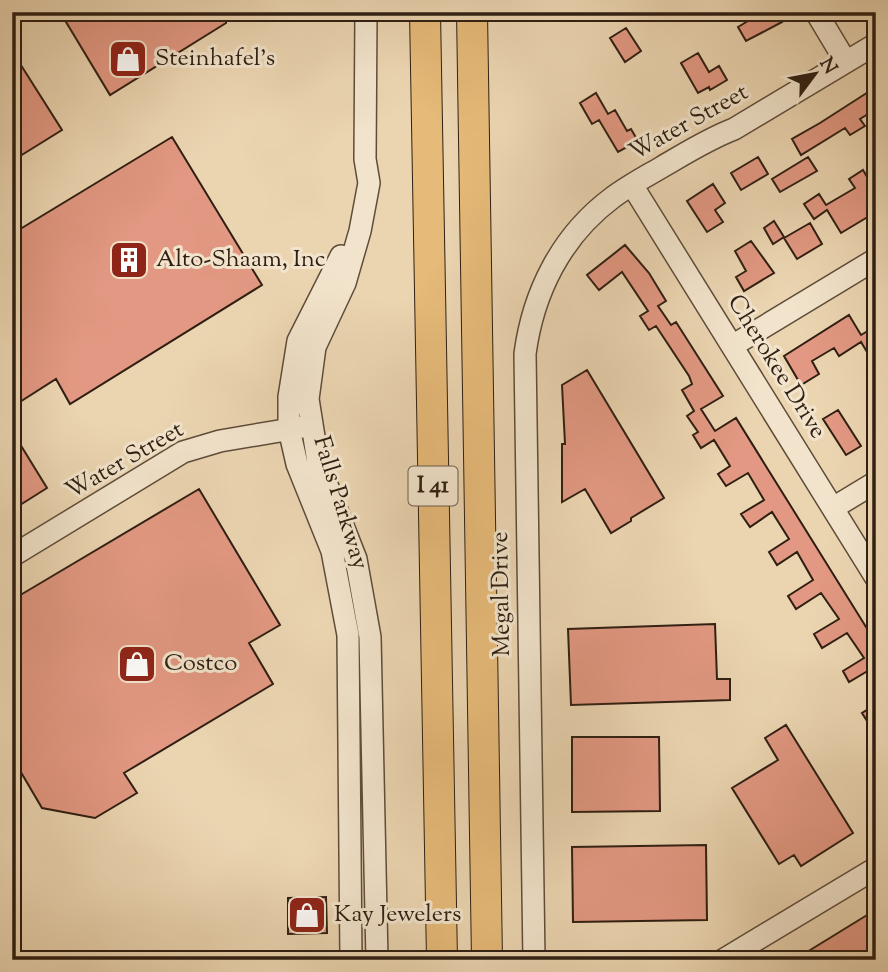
<svg xmlns="http://www.w3.org/2000/svg" width="888" height="972" font-family="'Sorts Mill Goudy',serif">
<style>
.building{fill:#e29882;stroke:#2f1f12;stroke-width:2}
.lines{fill:none;stroke-linecap:round;stroke-linejoin:round}
.minor-casing{stroke:#5e4c3a;stroke-width:24}
.highway-casing{stroke:#2f1f12;stroke-width:32}
.minor{stroke:#f2e4cc;stroke-width:21}
.highway{stroke:#e6ba78;stroke-width:30}
.labels{text-anchor:middle;dominant-baseline:central;stroke-width:6;stroke-linejoin:round;paint-order:stroke}
.shield{fill:#f2e4cc;stroke:#6a5a4a;stroke-width:2}
.shield-label{font-size:23px;font-weight:bold;fill:#2f1f12}
.poi-label{font-size:24px;fill:#2f1f12;stroke:#f2e4cc;text-anchor:start}
.street-label{font-size:24px;fill:#2f1f12;stroke:#f2e4cc}
</style>
<rect width="100%" height="100%" fill="#ebd5b1"/>
<filter id="stains"><feTurbulence type="fractalNoise" baseFrequency=".00286" numOctaves="4"/><feColorMatrix values="0 0 0 0 .2 0 0 0 0 .09 0 0 0 0 .02 0 0 0 .5 -.17"/></filter>
<radialGradient id="worn" r=".72"><stop offset=".6" stop-color="#630" stop-opacity="0"/><stop offset="1" stop-color="#630" stop-opacity=".3"/></radialGradient>
<path class="building" d="M60,12H226V23L110,95Z
M763,12H776L782,22L746,41L738,27Z
M626,28L641,51L625,62L610,38Z
M12,51L62,130L12,161Z
M698,53L709,72L719,66L727,80L710,90L709,87L698,93L681,63Z
M876,87V109L860,119L865,126L850,135L845,128L801,155L792,139L820,123Z
M596,93L608,114L615,110L627,131L631,129L638,141L618,152L599,120L592,124L580,103Z
M172,137L262,285L70,404L56,379L12,407V234Z
M758,157L768,174L741,190L731,173Z
M808,157L817,171L780,192L772,179Z
M863,170L876,192V212L841,233L827,210L814,219L804,204L819,194L826,205L855,188L849,179Z
M713,184L725,203L715,210L723,222L707,232L687,201Z
M774,221L784,237L773,244L764,228Z
M810,223L822,244L797,259L784,238Z
M751,241L774,273L744,291L736,277L746,271L735,251Z
M625,245L649,273L666,301L658,306L671,325L676,322L723,396L701,409L715,431L736,418L876,643V677L871,669L849,682L843,671L864,658L847,633L822,648L814,634L839,619L821,593L796,609L788,596L813,580L797,552L777,565L769,552L789,539L772,512L750,527L741,514L764,500L748,473L726,486L718,474L730,466L714,440L701,448L693,435L698,432L687,416L694,411L682,390L692,384L689,376L656,326L649,330L640,316L648,311L622,272L599,290L587,275Z
M849,315L861,335L876,326V347L867,352L861,342L839,356L834,348L812,361L819,374L801,385L784,356Z
M587,370L664,498L631,518V521L611,533L585,489L562,502V444H565L562,385Z
M838,410L861,446L846,455L823,419Z
M12,431L47,488L12,510Z
M199,489L280,625L249,643L273,684L124,773L137,793L95,818L42,808L12,757V600Z
M715,624L717,679H730V700L571,705L568,629Z
M876,704V735L862,713Z
M786,725L853,833L801,866L794,855L779,864L732,788L778,760L765,738Z
M572,737H659L660,811L572,812Z
M706,845L707,920L573,922L572,847Z
M326,897L327,933L288,934V898Z
M872,912L876,918V960H794Z"/>
<g class="lines">
<defs>
<path id="minor" d="M366,12L365,159L369,183L360,231L345,283L315,347L308,399L318,462L356,559L370,637L377,960
M816,12L846,62
M632,185L876,578
M341,256L298,341L289,397V429L297,464L332,551L348,635L351,960
M732,346L876,259
M833,508L876,482
M12,556L183,452L220,441L303,427
M534,960L525,354C533,293 561,236 612,198C628,186 645,177 662,167C686,153 708,139 734,129L876,44
M723,960L876,868"/>
<path id="highway" d="M425,12L442,960
M472,12L487,960"/>
</defs>
<use href="#minor" class="minor-casing"/>
<use href="#highway" class="highway-casing"/>
<use href="#minor" class="minor"/>
<use href="#highway" class="highway"/>
</g>
<defs>
<symbol id="shop-square" viewBox="-11 -11 22 22"><rect x="-9" y="-9" width="18" height="18" rx="4" fill="#8f2418" stroke="#f2e4cc"/><path d="M-5-2.5h2.3a2.7 3.5 0 0 1 5.4 0H5L5.5 6h-11ZM-1.5-2.5h3a1.5 2.3 0 0 0-3 0Z" fill="#fff"/></symbol>
<symbol id="building-square" viewBox="-11 -11 22 22"><rect x="-9" y="-9" width="18" height="18" rx="4" fill="#8f2418" stroke="#f2e4cc"/><path d="M-4-6H4V6H1V3H-1V6H-4ZM-2.5-4.3h1.7v1.8h-1.7ZM.8-4.3h1.7v1.8H.8ZM-2.5-1h1.7V.8h-1.7ZM.8-1h1.7V.8H.8Z" fill="#fff"/></symbol>
</defs>
<g fill-rule="evenodd">
<use href="#shop-square" x="106" y="37" width="44" height="44"/>
<use href="#building-square" x="107" y="238" width="44" height="44"/>
<use href="#shop-square" x="115" y="642" width="44" height="44"/>
<use href="#shop-square" x="285" y="893" width="44" height="44"/>
</g>
<g class="labels">
<rect class="shield" x="408.5" y="466.5" width="49" height="39" rx="5"/>
<g class="shield-label">
<text x="433" y="486">I 41</text>
</g>
<g class="poi-label">
<text x="155" y="59">Steinhafel's</text>
<text x="156" y="260">Alto-Shaam, Inc</text>
<text x="164" y="664">Costco</text>
<text x="334" y="915">Kay Jewelers</text>
</g>
<g class="street-label">
<text transform="translate(689 123) rotate(-29)">Water Street</text>
<text transform="translate(776 367) rotate(58)">Cherokee Drive</text>
<text transform="translate(125 461) rotate(-30)">Water Street</text>
<text transform="translate(340 503) rotate(73)">Falls Parkway</text>
<text transform="translate(502 594) rotate(-91)">Megal Drive</text>
</g>
</g>
<rect width="888" height="972" fill="none" stroke="#ebd5b1" stroke-width="42"/>
<rect x="14" y="14" width="860" height="944" fill="none" stroke="#2f1f12" stroke-width="3.5"/>
<rect x="21" y="21" width="846" height="930" fill="none" stroke="#2f1f12" stroke-width="2"/>
<g transform="translate(815 74) rotate(58)" stroke="#f2e4cc" stroke-width="5" paint-order="stroke">
<path d="M0-5L12 26L0 18L-12 26Z" fill="#2f1f12"/>
<text y="-10" font-size="19" font-weight="bold" text-anchor="middle" fill="#2f1f12">N</text>
</g>
<rect width="100%" height="100%" filter="url(#stains)"/>
<rect width="100%" height="100%" fill="url(#worn)"/>
</svg>
